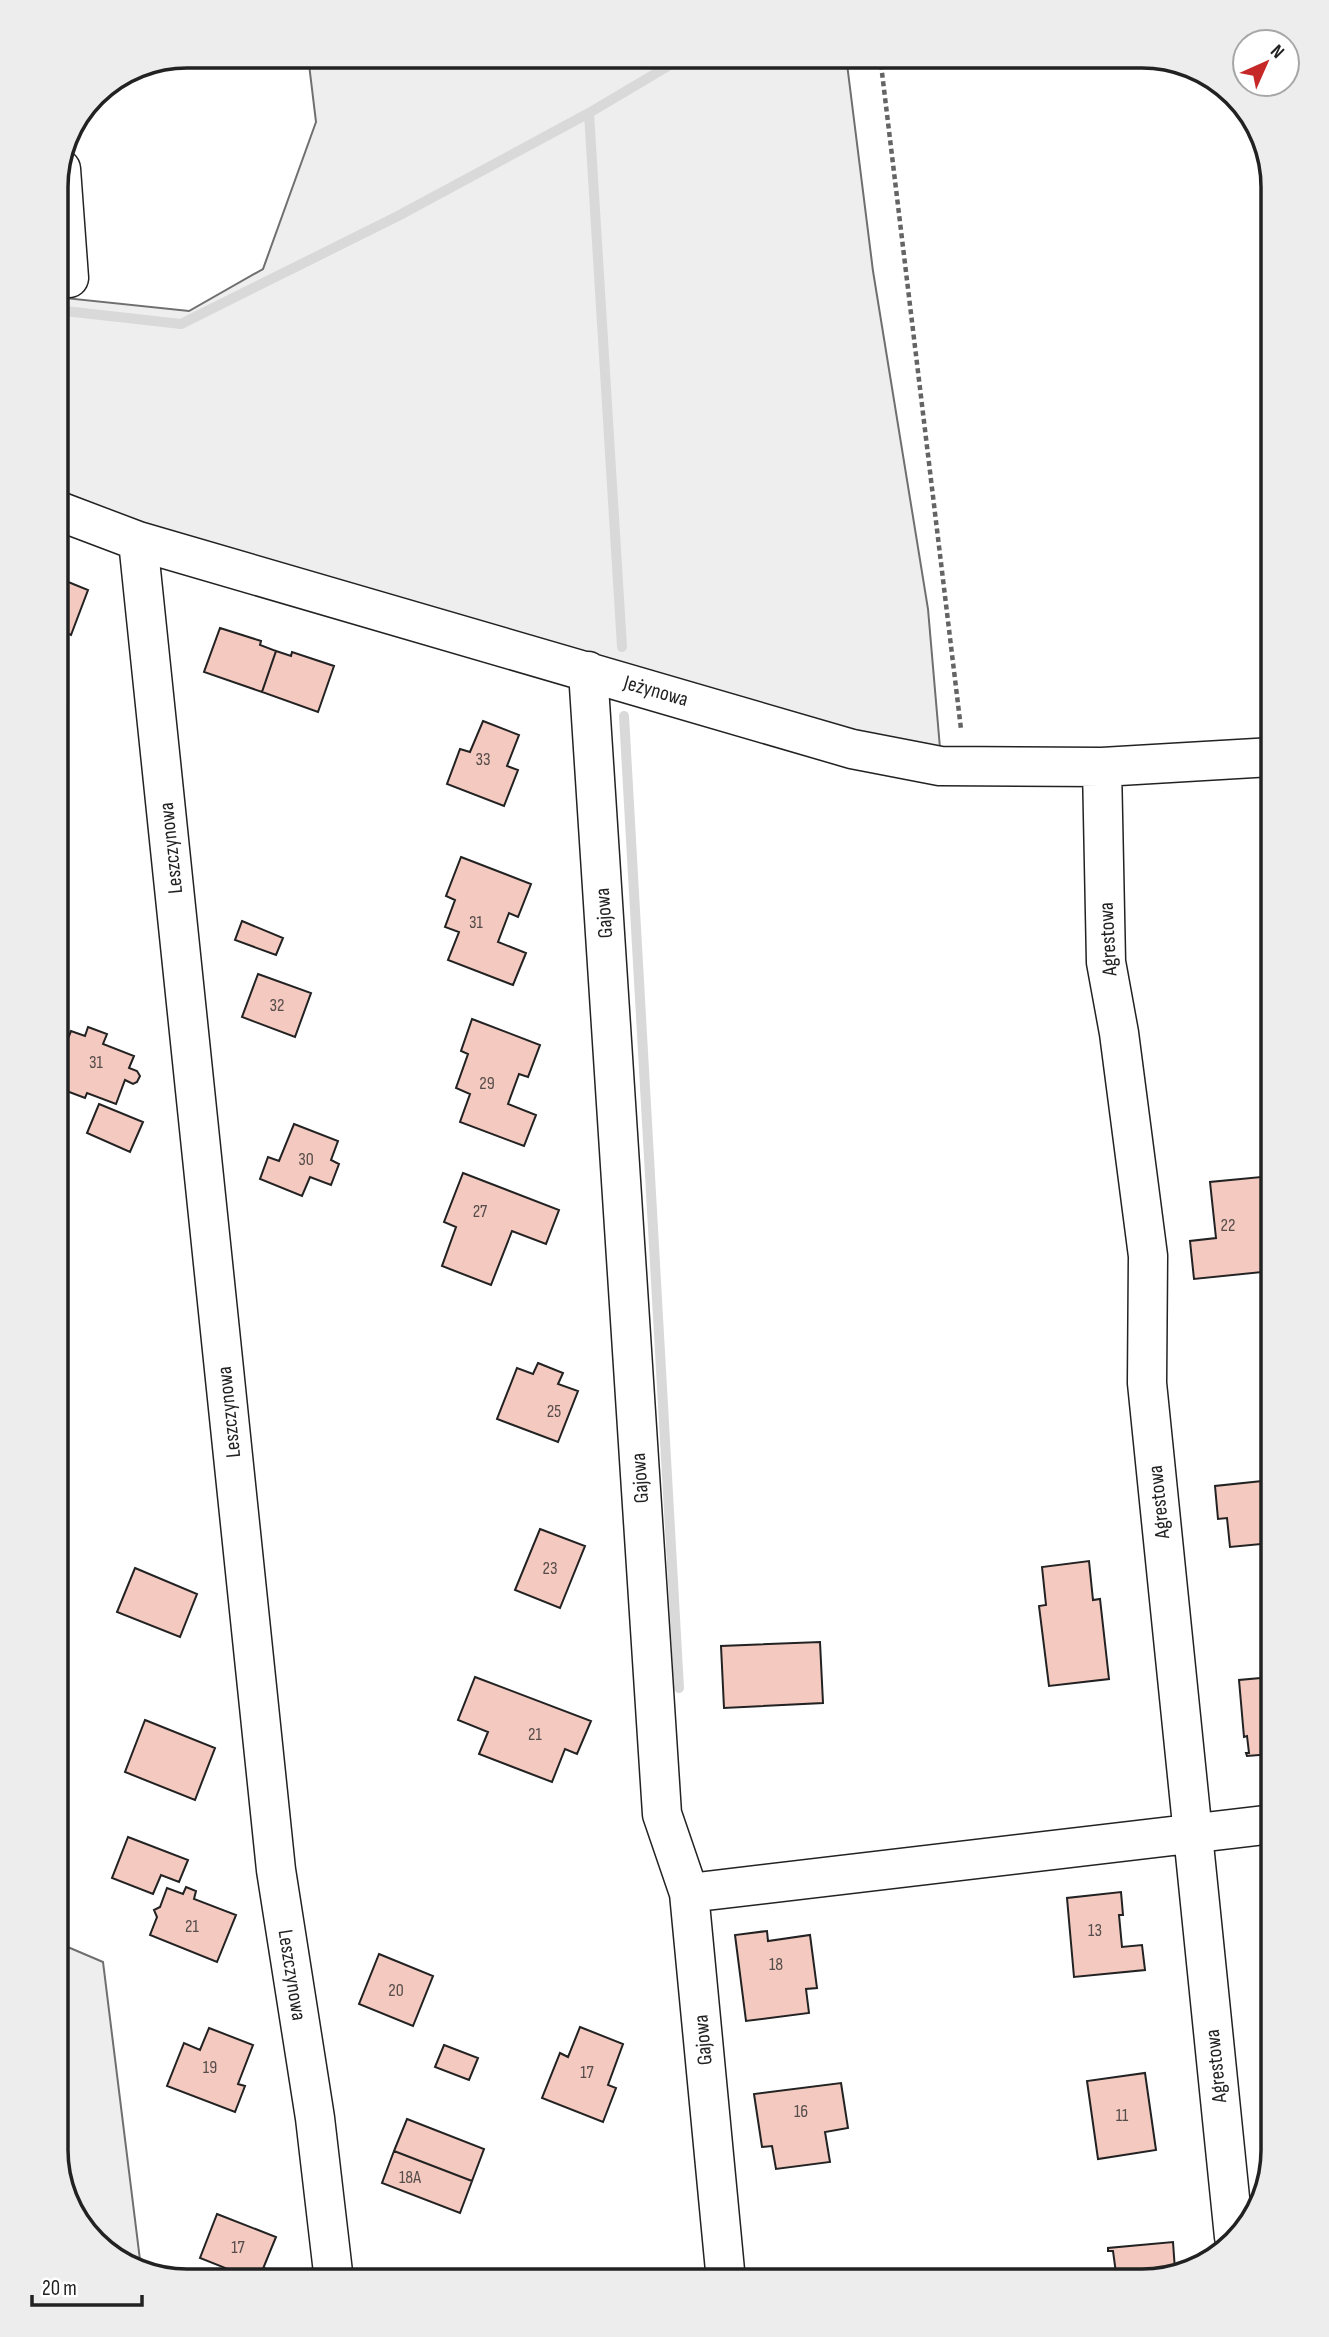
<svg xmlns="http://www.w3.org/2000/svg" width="1329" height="2337" font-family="'Sofia Sans Condensed',sans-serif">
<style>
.green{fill:#eee;stroke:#6f6f6f;stroke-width:2}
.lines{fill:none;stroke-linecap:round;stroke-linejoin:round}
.stream{stroke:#d9d9d9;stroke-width:10}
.building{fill:#f3c9c0;stroke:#222;stroke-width:2}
.minor-casing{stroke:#222;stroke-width:41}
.path{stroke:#646464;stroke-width:4.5;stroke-dasharray:5 3.5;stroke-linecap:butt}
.minor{stroke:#fff;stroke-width:38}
.labels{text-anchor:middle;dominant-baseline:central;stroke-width:5;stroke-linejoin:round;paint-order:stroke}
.number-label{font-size:18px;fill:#564c4a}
.street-label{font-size:21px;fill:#222;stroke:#fff}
.rim{fill:none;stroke:#222;stroke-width:3.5}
</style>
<rect width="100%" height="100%" fill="#fff"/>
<path class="green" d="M308,56H846L873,271L928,609L940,748L819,723L137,521L56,489V297L189,311L263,269L316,122Z
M56,1942L103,1962L141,2268L115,2259L69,2207L56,2149Z"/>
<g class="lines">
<path class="stream" d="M589,113L622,647
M56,310L181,324L398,216L589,113L685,56
M624,716L679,1688"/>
</g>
<path class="building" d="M56,577L88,590L71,635L56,629Z
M220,628L261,641L260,645L276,651L262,692L204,672Z
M276,651L291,656L292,652L334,666L318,712L262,692Z
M483,721L519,735L507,766L518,770L504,806L447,784L460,749L470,752Z
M461,857L531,884L518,917L509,913L498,942L526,953L513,985L448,960L459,932L445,927L455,900L446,896Z
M242,921L283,938L276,955L235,940Z
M258,974L311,993L295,1037L242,1017Z
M472,1019L540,1045L528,1077L519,1074L508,1104L536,1115L524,1146L460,1122L470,1094L456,1088L468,1054L461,1051Z
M88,1027L107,1034L103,1044L134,1056L129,1068L137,1071L140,1076L137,1082L133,1084L125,1080L116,1104L87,1093L85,1098L56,1087V1070L71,1031L85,1036Z
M99,1104L143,1122L130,1152L87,1133Z
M294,1124L338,1141L331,1160L339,1164L331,1185L310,1177L302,1196L260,1179L268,1157L279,1161Z
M463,1173L559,1210L546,1244L512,1231L491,1285L442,1266L456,1227L444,1222Z
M1261,1177L1265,1221L1273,1220V1271L1194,1279L1190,1241L1216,1238L1210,1182Z
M538,1363L563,1373L558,1384L578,1391L558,1442L497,1419L517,1368L533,1374Z
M1273,1480V1543L1230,1547L1227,1518L1218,1519L1215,1486Z
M540,1529L585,1546L560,1608L515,1590Z
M1089,1561L1093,1600L1100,1599L1109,1679L1049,1686L1039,1606L1046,1605L1042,1567Z
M135,1568L197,1594L180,1637L117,1612Z
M820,1642L823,1703L724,1708L721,1646Z
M475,1677L591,1721L577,1754L565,1749L552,1782L479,1754L488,1732L458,1720Z
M1273,1677V1754L1247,1756L1246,1753H1249L1247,1736L1244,1737L1239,1680Z
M145,1720L215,1748L195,1800L125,1772Z
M128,1837L188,1860L179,1882L161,1875L153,1894L112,1878Z
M186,1887L196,1891L194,1899L236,1915L217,1962L150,1935L157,1917L154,1910L160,1907L167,1888L183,1894Z
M1265,1888H1273V1975Z
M1121,1892L1123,1915H1119L1122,1947L1142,1945L1145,1970L1074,1977L1067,1898Z
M767,1931L768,1941L810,1935L817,1988L806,1989L809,2013L746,2021L735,1935Z
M379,1954L433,1976L413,2026L359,2004Z
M580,2027L623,2044L608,2085L616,2088L603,2122L542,2098L560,2053L568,2057Z
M209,2028L253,2045L238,2084L245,2086L235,2112L167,2086L184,2043L200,2050Z
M444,2045L478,2058L469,2080L435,2067Z
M1145,2073L1156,2150L1098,2159L1087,2081Z
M841,2083L848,2128L825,2132L830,2162L776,2169L772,2146L762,2147L754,2094Z
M407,2119L484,2149L472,2181L394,2151Z
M394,2151L472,2181L460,2213L382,2183Z
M217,2214L276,2237L258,2281L200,2258Z
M1173,2242L1175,2270H1168L1169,2275L1142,2281H1112L1111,2273H1116L1113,2251H1108V2248Z
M264,2268L294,2280L258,2281Z
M415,2275L431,2281H413Z"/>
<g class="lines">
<defs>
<path id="minor" d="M56,277L69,278L61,169
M56,510L138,541L852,749L940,766L1102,767L1273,757
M138,541L276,1870L315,2118L334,2281
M588,671L662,1814L689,1893L726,2281
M1102,767L1106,962L1119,1033L1148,1256L1147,1383L1234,2237
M689,1893L1273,1824"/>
</defs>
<use href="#minor" class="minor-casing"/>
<path class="path" d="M880,56L961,729"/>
<use href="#minor" class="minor"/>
</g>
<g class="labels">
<g class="number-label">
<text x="483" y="759">33</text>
<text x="476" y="922">31</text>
<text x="277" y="1005">32</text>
<text x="96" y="1062">31</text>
<text x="487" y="1083">29</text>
<text x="306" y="1159">30</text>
<text x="480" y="1211">27</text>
<text x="1228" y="1225">22</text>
<text x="554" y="1411">25</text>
<text x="550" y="1568">23</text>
<text x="535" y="1734">21</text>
<text x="192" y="1926">21</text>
<text x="1095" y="1930">13</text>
<text x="776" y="1964">18</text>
<text x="396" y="1990">20</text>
<text x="210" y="2067">19</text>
<text x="587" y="2072">17</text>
<text x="801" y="2111">16</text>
<text x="1122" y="2115">11</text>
<text x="410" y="2177">18A</text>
<text x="238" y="2247">17</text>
</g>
<g class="street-label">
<text transform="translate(656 691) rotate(16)">Jeżynowa</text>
<text transform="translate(171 848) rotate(-96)">Leszczynowa</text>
<text transform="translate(604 913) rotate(-94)">Gajowa</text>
<text transform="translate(1108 939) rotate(-93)">Agrestowa</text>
<text transform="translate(229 1412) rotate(-96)">Leszczynowa</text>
<text transform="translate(640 1478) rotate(-94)">Gajowa</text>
<text transform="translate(1159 1502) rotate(-96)">Agrestowa</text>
<text transform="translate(292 1975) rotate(81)">Leszczynowa</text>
<text transform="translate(703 2040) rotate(-95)">Gajowa</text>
<text transform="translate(1216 2066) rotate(-96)">Agrestowa</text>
</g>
</g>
<path d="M0 0H1329V2337H0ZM187 68H1142A119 119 0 0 1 1261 187V2150A119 119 0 0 1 1142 2269H187A119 119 0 0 1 68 2150V187A119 119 0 0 1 187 68Z" fill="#ededed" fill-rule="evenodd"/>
<path class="rim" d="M187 68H1142A119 119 0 0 1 1261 187V2150A119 119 0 0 1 1142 2269H187A119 119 0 0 1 68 2150V187A119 119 0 0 1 187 68Z"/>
<g transform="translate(1266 63) rotate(45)"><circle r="33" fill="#ffffff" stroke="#a7a7a7" stroke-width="2"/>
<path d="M0-5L12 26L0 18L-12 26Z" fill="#c62828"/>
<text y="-10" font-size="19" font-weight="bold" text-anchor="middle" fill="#222222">N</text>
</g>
<path d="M32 2295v10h110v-10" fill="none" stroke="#222222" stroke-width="3.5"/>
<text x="42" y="2295" font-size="21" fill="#222222" stroke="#ffffff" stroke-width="5" paint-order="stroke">20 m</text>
</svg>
